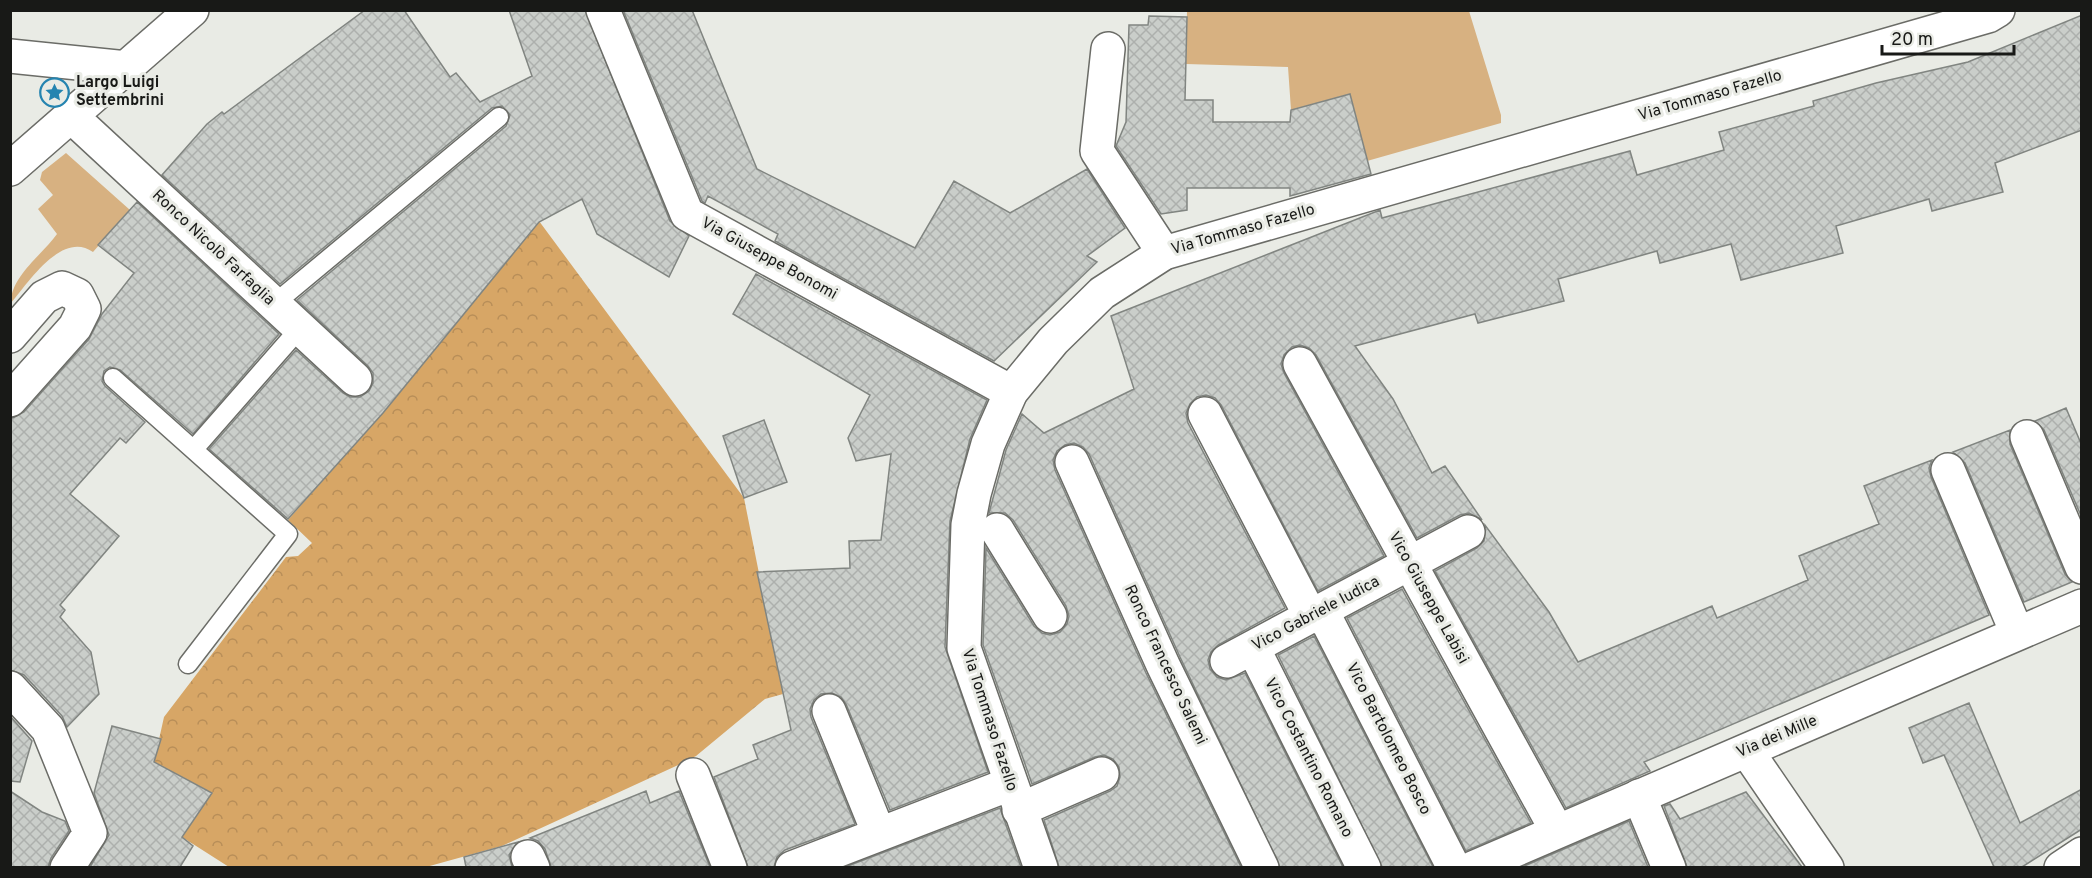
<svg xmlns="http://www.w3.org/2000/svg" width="2092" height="878" font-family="Overpass,sans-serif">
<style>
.green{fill:#d7b181}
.forest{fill:url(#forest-crowns)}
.building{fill:url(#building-cross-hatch);stroke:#818581;stroke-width:1.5}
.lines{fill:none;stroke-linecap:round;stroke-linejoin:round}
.lane-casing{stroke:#6b6c67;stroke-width:21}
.street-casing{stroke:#6b6c67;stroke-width:36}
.secondary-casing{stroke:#6b6c67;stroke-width:36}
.lane{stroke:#fff;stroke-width:18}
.street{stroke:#fff;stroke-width:33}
.secondary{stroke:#fff;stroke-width:33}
.labels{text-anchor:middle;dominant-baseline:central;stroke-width:6;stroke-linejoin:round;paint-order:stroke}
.poi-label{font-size:16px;font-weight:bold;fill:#181917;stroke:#e9ebe5;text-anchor:start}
.street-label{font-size:16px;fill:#181917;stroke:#e9ebe5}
</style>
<defs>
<pattern id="forest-crowns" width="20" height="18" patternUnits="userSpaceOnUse" patternTransform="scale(1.5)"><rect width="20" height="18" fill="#d7a666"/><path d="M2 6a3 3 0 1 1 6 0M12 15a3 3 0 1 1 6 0" fill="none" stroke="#b88e58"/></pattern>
<pattern id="building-cross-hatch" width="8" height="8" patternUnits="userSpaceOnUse" patternTransform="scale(1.5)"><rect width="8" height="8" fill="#caceca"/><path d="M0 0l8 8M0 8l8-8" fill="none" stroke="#adb0ad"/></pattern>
</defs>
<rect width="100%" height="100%" fill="#e9ebe5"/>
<path class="green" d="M1187,11H1469L1501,115V123L1367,161L1349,94L1291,110L1288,67L1186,64Z
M66,153L130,210L93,252C62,230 28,283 11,303C10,277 43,254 57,234L38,209L53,195L40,180L42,172Z"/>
<path class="forest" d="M539,221L744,498L783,694L765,699L696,756L676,766L502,846L426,867H229L182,837L211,793L154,762L164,717L286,557L298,556L312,543L288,520L370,427Z"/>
<path class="building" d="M365,10H404L450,77L456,73L480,102L532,76L509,10H585L670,221L689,236L669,277L597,234L582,199L539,222L383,413L288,519L209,449L296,350L343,393L350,397H360L369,391L373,383V373L368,366L297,300L506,126L510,115L502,106L492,108L280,284L162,175L207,124L222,112L224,114Z
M623,10H692L757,169L915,248L954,181L1010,213L1087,169L1125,228L1087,256L1097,262L994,361L775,241L778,234L708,196L705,203L702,201Z
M2082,15V130L1995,163L2003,192L1932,211L1929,199L1836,226L1843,253L1741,280L1731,244L1660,263L1657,251L1558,279L1564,301L1478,323L1475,314L1355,346L1393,399L1432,473L1445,466L1482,520L1469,513L1460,515L1417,538L1316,355L1309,348L1300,345L1292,347L1284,355L1281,364L1284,373L1384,556L1318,591L1221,405L1215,398L1206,395L1197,397L1190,404L1186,413L1188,423L1285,608L1218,645L1211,652L1208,660L1210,669L1217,677L1226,680L1245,673L1343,867H1280L1180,657L1089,454L1083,447L1074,443L1065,445L1057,451L1053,460L1055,470L1146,673L1241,867H1059L1044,820L1110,791L1117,786L1120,777L1119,767L1113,759L1104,755L1095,757L1032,784L983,645L986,548L1034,626L1042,633L1050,635L1060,632L1067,624L1069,616L1066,606L1013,520L1005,513H989L1006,450L1022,414L1044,433L1134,389L1111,316L1380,210L1382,218L1630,151L1637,175L1724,150L1719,132L1814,106L1813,101L1876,83L1968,62Z
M1149,16L1187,17L1185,100H1213V122H1290L1291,110L1350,94L1371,174L1290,196V188H1187V210L1161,214L1116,146L1126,122L1129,25H1148Z
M137,202L279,334L193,434L120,370L110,367L104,371L102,381L105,386L145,422L126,443L120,438L70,494L119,536L60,605L65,610L60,617L91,652L99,694L67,727L62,716L24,675L10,670V419L24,412L89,339L102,314L134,273L98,245Z
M756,274L987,400L970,439L950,521L945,647L988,772L890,810L846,704L841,697L832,693L821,694L814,700L810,709L811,717L855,824L785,850L777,857L774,867H748L714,777L758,759L753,745L791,730L757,572L850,568L849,541L881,540L891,454L856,461L848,438L870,395L733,314Z
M2066,408L2082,446V518L2044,430L2035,421Z
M764,420L787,482L744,498L723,436Z
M2010,430V444L2065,574L2072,582L2024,602L1965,463L1953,452Z
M1932,460L1929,468L1931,477L1989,615L1644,762L1650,771L1566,808L1435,571L1477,548L1484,541L1485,525L1549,612L1578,662L1712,606L1717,618L1808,580L1799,556L1879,524L1864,486Z
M1402,589L1531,823L1466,851L1347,618Z
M1314,636L1433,867H1382L1278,655Z
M1969,703L2020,823L2082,789V829L2022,867H1994L1944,755L1923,763L1909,728Z
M10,716L32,741L20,782L10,781Z
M112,726L161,739L154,762L212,793L182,837L193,846L180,867H90L109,835L94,793Z
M10,791L42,812L65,821L69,831L51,858L48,867H10Z
M646,791L650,803L679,791L710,867H551L545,849L538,841L530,838Z
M1746,792L1802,867H1687L1664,806L1670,804L1680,819Z
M1000,808L1021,867H845Z
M1629,821L1648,867H1522Z
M518,842L509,855L512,867H466L464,857Z"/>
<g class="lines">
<defs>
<path id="lane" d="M274,304L499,117
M113,378L288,534L188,664
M194,449L300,328"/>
<path id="street" d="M603,10L687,214L1011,392
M1108,49L1097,151L1164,253
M10,56L127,68
M71,116L355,379
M10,169L192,10
M10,336L44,297L62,288L77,295L84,309L75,327L10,400
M1300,364L1557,831
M1205,414L1311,617
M2027,437L2082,567
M1072,462L1163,665L1262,868
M1948,470L2017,633
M997,530L1050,616
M1322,611L1454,868
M1253,648L1364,868
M1227,661L1468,532
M10,688L48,729L90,833L67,868
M829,711L879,834
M1747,751L1827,868
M693,775L730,868
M1639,796L1669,868
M1019,810L1102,774
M528,857L533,868
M792,868L1010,784
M2061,868L2082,854"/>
<path id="secondary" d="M1041,868L964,648L968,525L974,494L988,444L1011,392L1053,341L1102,293L1164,253L1988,16L1998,10
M1473,868L2082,606"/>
</defs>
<use href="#lane" class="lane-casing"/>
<use href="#street" class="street-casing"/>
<use href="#secondary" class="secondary-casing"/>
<use href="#lane" class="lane"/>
<use href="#street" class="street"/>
<use href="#secondary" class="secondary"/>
</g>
<defs>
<symbol id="sight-ring" viewBox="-11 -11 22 22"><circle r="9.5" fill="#e9ebe5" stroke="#2584b0" stroke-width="1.5"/><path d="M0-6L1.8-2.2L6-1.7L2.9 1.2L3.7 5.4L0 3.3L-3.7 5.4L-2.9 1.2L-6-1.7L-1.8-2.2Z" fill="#2584b0"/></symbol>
</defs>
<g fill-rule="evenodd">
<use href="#sight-ring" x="38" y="76" width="33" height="33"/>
</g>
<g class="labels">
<g class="poi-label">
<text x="76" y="83">Largo Luigi<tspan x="76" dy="18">Settembrini</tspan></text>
</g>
<g class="street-label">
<text transform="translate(1710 96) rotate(-16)">Via Tommaso Fazello</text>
<text transform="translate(1243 230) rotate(-16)">Via Tommaso Fazello</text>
<text transform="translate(213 248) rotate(43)">Ronco Nicolò Farfaglia</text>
<text transform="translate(769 259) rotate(29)">Via Giuseppe Bonomi</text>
<text transform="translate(1428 598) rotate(61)">Vico Giuseppe Labisi</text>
<text transform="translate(1316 614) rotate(-28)">Vico Gabriele Iudica</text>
<text transform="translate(1165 665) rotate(65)">Ronco Francesco Salemi</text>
<text transform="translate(989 720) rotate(72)">Via Tommaso Fazello</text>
<text transform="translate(1777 737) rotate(-23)">Via dei Mille</text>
<text transform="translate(1388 739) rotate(63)">Vico Bartolomeo Bosco</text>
<text transform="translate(1308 758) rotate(63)">Vico Costantino Romano</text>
</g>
</g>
<rect width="2092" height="878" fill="none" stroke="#181917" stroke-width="24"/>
<path d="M1882 45v9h132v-9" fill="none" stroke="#181917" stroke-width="3"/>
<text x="1891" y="45" font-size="18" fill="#181917" stroke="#e9ebe5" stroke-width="4.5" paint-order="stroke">20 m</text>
</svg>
